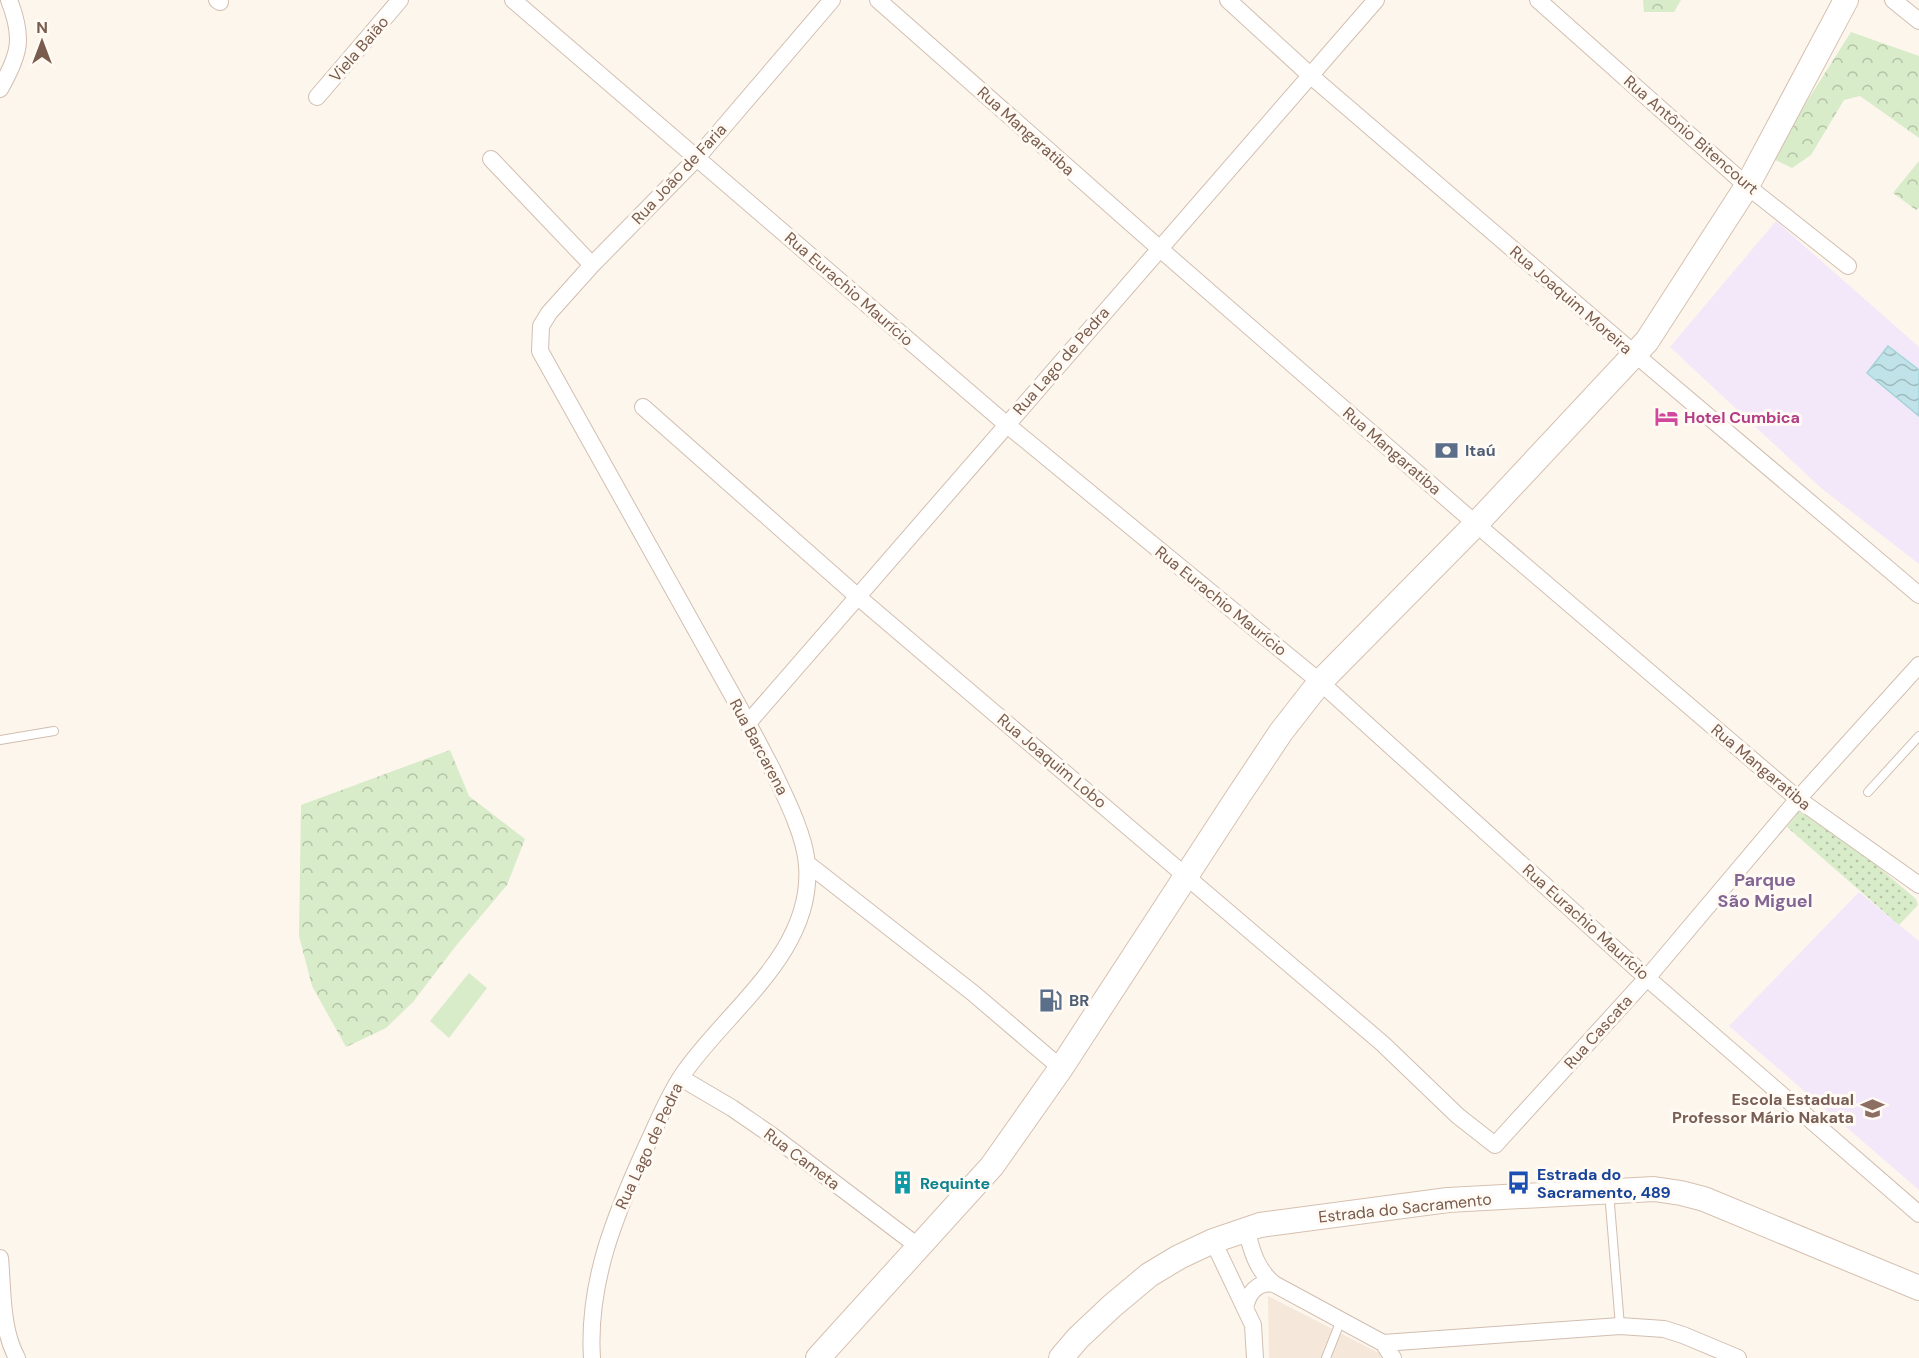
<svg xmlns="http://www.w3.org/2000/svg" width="1919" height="1358" font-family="'DM Sans',sans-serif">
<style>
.residential{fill:#f5e8da}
.education{fill:#f3e8fa}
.grass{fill:url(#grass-dots)}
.forest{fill:url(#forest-crowns)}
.pitch{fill:#d8ecc9}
.water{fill:url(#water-waves);stroke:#a5d3da;stroke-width:1.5}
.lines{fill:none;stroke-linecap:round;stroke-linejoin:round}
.lane-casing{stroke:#d1beb0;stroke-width:10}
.street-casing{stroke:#d1beb0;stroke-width:18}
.secondary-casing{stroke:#d6c0b0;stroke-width:26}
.lane{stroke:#fff;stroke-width:8}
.street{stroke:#fff;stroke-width:16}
.secondary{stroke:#fff;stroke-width:24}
.labels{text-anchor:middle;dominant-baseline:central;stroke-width:6;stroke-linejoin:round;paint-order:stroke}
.street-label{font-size:16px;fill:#7a5c4d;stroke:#fffaf3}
.hotel-label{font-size:16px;font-weight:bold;fill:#b23c85;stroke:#fffaf3;text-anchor:start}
.service-label{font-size:16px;font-weight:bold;fill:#4e5e75;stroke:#fffaf3;text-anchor:start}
.education-label{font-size:16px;font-weight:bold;fill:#785e54;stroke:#fffaf3;text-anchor:end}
.transit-label{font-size:16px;font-weight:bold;fill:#164399;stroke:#fffaf3;text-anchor:start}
.culture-label{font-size:16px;font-weight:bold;fill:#0d838f;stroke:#fffaf3;text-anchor:start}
.neighbourhood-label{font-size:18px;font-weight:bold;fill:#846695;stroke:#fffaf3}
</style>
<defs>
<pattern id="grass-dots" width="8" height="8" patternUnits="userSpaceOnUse" patternTransform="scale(1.5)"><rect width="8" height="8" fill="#d8ecc9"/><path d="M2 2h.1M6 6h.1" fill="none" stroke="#b4c2a5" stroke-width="1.8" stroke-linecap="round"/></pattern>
<pattern id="forest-crowns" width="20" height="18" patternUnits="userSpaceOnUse" patternTransform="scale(1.5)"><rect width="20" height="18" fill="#d8ecc9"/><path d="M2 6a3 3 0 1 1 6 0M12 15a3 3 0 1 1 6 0" fill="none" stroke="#b4c2a5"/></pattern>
<pattern id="water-waves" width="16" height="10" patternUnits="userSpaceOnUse" patternTransform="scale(1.5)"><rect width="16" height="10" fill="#bfe3e8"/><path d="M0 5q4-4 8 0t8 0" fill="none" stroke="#a0bbbe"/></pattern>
</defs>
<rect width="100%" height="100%" fill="#fdf6ec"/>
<path class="residential" d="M1268,1296L1379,1353L1382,1358H1269Z"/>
<path class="education" d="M1776,221L1919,347V564L1821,488L1670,347Z
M1859,892L1919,941V1190L1729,1026Z"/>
<path class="grass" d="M1801,809L1869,859L1916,899L1918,905L1899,925L1787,827Z"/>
<path class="forest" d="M1643,0H1681L1674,12H1644Z
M1851,32L1919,56V138L1860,96L1844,100L1811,155L1792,168L1771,158Z
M1919,161V208L1916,210L1893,193Z
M450,750L469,796L525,839L507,885L455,947L413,1002L386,1028L346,1047L312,986L299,936L301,805Z"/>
<path class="pitch" d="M469,973L487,988L449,1038L430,1021Z"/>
<path class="water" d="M1888,346L1919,370V416L1867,373Z"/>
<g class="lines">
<defs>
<path id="lane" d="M0,740L54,731
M1868,792L1919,736
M1609,1192L1620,1326
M1326,1358L1341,1320"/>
<path id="street" d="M217,0L220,2
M513,0L1006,424L1320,682L1647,978L1919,1214
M878,0L1159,248L1476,524L1798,799L1919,885
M1228,0L1311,76L1636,355L1919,595
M1538,0L1747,186L1848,266
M1893,0L1919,21
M0,89C20,54 24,38 9,0
M317,97L400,0
M491,159L592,265
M643,407L857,596L1383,1044L1458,1116L1495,1145L1647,978L1798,799L1919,665
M748,723L1376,0
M808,864L973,993L1061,1068
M681,1078L732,1108L774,1137L919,1247
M1246,1229C1252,1251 1256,1269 1274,1284L1383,1343L1620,1326L1664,1329L1683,1335L1738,1358
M1213,1241L1253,1325L1255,1358
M0,1258C3,1290 1,1329 17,1358
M1245,1308C1248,1294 1257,1281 1274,1284
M1383,1343L1393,1358
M592,1358C587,1282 616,1213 647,1145C658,1122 668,1096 683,1074C727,1010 814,952 807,865C805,835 785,796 772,769C754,734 735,699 715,664C657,560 598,456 540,351L541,326L549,313L592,265L696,159L832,0"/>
<path id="secondary" d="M818,1358L992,1166L1061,1068L1237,798L1281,732L1320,682L1476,524L1647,341L1747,186L1846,0
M1061,1358L1078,1338L1112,1306L1149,1275L1179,1257L1213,1241L1260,1225L1448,1200L1654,1189L1681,1193L1704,1199L1919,1288"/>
</defs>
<use href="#lane" class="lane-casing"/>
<use href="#street" class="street-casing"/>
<use href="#secondary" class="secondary-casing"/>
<use href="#lane" class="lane"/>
<use href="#street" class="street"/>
<use href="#secondary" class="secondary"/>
</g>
<defs>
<symbol id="hotel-bare" viewBox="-9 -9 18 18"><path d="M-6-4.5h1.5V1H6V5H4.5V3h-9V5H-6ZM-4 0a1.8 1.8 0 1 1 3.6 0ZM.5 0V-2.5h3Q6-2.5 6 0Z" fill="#d1479c" stroke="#fffaf3" stroke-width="2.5" paint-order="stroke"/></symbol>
<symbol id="bank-bare" viewBox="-9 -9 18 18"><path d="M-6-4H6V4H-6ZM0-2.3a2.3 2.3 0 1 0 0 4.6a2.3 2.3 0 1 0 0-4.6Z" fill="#5c6f8a" stroke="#fffaf3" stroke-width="2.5" paint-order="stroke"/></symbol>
<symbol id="fuel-bare" viewBox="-9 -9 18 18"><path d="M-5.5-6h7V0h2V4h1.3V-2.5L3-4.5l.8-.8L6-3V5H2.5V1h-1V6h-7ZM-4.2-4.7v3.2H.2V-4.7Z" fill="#5c6f8a" stroke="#fffaf3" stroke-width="2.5" paint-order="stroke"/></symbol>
<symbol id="school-bare" viewBox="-9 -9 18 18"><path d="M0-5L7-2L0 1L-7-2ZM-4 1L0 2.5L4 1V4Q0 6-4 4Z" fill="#8d6e63" stroke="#fffaf3" stroke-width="2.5" paint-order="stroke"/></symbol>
<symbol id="building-bare" viewBox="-9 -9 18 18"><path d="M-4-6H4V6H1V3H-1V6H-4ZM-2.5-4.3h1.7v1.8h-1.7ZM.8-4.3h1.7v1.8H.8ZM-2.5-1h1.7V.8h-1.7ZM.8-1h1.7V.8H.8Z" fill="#0f9aa8" stroke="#fffaf3" stroke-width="2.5" paint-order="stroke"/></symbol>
<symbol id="bus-bare" viewBox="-9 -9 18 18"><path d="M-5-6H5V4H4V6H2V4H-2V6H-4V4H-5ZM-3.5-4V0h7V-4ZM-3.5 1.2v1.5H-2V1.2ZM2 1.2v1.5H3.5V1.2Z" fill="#1a4fb4" stroke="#fffaf3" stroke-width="2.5" paint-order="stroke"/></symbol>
</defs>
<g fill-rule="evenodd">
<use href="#hotel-bare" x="1650" y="400" width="33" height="33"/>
<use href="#bank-bare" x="1430" y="434" width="33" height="33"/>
<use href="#fuel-bare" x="1034" y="984" width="33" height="33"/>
<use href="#school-bare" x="1856" y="1092" width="33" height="33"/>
<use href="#building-bare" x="886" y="1166" width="33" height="33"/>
<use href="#bus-bare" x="1502" y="1166" width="33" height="33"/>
</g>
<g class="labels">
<g class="street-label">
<text transform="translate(359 49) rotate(-49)">Viela Baião</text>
<text transform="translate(1026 131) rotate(42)">Rua Mangaratiba</text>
<text transform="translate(1691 135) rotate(41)">Rua Antônio Bitencourt</text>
<text transform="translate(679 174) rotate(-47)">Rua João de Faria</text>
<text transform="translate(849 289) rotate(41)">Rua Eurachio Maurício</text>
<text transform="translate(1571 300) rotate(41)">Rua Joaquim Moreira</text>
<text transform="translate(1061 361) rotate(-49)">Rua Lago de Pedra</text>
<text transform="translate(1392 451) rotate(41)">Rua Mangaratiba</text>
<text transform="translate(1221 601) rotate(39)">Rua Eurachio Maurício</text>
<text transform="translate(759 747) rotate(62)">Rua Barcarena</text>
<text transform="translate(1052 761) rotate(40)">Rua Joaquim Lobo</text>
<text transform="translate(1761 767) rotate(40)">Rua Mangaratiba</text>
<text transform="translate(1586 922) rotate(42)">Rua Eurachio Maurício</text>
<text transform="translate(1598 1032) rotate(-48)">Rua Cascata</text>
<text transform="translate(649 1146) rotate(-65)">Rua Lago de Pedra</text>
<text transform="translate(802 1159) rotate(37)">Rua Cameta</text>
<text transform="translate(1405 1208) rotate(-6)">Estrada do Sacramento</text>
</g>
<g class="hotel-label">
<text x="1684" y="417">Hotel Cumbica</text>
</g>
<g class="service-label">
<text x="1465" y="450">Itaú</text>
<text x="1069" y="1000">BR</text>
</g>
<g class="education-label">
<text x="1854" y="1099">Escola Estadual<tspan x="1854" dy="18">Professor Mário Nakata</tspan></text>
</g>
<g class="transit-label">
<text x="1537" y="1174">Estrada do<tspan x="1537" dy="18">Sacramento, 489</tspan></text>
</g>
<g class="culture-label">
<text x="920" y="1183">Requinte</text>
</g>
<g class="neighbourhood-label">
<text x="1765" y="880">Parque<tspan x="1765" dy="21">São Miguel</tspan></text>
</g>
</g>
<g transform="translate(42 42)" stroke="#fffaf3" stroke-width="4.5" paint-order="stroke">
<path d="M0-4.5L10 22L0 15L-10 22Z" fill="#7a5c4d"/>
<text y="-9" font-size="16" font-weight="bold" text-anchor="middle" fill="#7a5c4d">N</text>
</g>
</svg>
